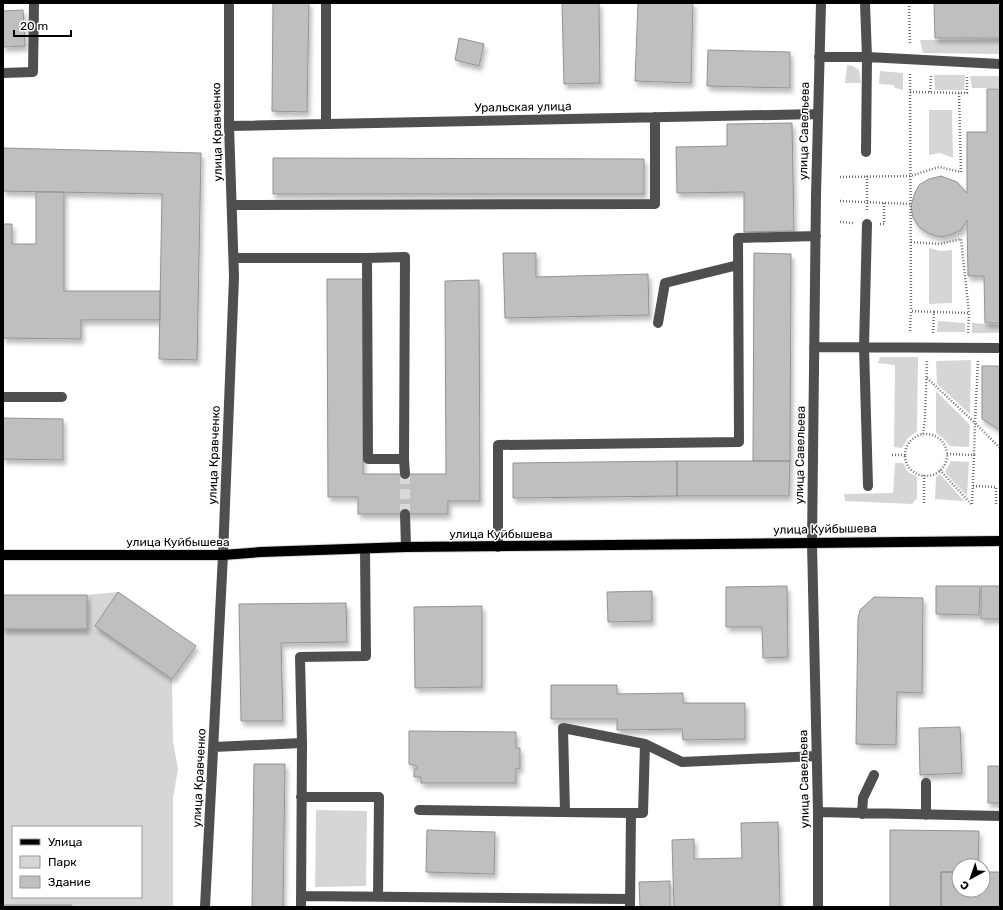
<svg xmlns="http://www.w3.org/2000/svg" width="1003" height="910" font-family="Rubik,sans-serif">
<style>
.green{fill:#d6d6d6;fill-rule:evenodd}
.building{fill:#bfbfbf;stroke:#939393;filter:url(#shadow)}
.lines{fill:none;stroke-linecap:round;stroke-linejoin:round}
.minor-tunnel{stroke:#d9d9d9;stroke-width:10;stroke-dasharray:10 5;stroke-linecap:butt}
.major-casing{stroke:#dbdbdb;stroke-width:12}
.path{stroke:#717171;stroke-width:2.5;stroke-dasharray:1 2;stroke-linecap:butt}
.minor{stroke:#4f4f4f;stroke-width:10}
.major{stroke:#000;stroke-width:10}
.labels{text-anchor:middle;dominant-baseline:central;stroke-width:3;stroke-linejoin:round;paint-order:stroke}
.street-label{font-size:12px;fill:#000;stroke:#fff}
</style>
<defs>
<filter id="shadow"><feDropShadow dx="2.5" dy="4.5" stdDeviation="2" flood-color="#0004"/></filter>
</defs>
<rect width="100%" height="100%" fill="#fff"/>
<path class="green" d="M1000,39V54L923,53L920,40Z
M847,65L853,66L859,70L861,83H845Z
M880,71L903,73V90L895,88L894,85L879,84Z
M934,75H965L964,90H935Z
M970,76H1000V88H972Z
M929,110H952L953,158L940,153L929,155Z
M929,248L940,251L952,250V303L929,304Z
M938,321L965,323V332H937Z
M972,323L1000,325V333H972Z
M880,357H918L917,431L908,438L902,448L894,447L895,365L878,363Z
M971,360L970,414L937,384L936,361Z
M936,391L970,425L969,447L950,446L943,438L936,433Z
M951,461L969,462L967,496L945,472Z
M895,463H903L908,472L917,477V498L912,504L845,501L844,494L893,493Z
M940,474L964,501L935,499L936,477Z
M118,592L196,646L172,679L173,741L178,769L173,798V907H3V595H87ZM13,827H141V897H13Z
M316,810L367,811L366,886L315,887Z"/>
<path class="building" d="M273,3H309L307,112L272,111Z
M562,3H599L600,83L564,84Z
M638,3H693L691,83L635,81Z
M934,3H1000V38H935Z
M23,10L25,46L3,47V11Z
M459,38L484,44L479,66L455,60Z
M708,50L790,52V88L707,86Z
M987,89H1000V323H985L984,276H968L967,220L961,230L952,234L941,237L930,234L920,228L913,218L911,206L914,195L919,185L929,179L941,176L957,182L967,193V132H987Z
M792,123L794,231L744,232V192L677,193L676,147L727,146V124Z
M3,148L201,153L197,360L159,359L162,194L3,191Z
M273,158L644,159V194H273Z
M36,192H64V291H160V320H81V339L3,338V224H12V244H36Z
M503,253H536V277L648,274L649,315L505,318Z
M754,253L791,254L790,461H753Z
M327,279H363V474H446L445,281L479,280L480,501H448V514H358V497H328Z
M982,366H1000V430L982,419Z
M3,418L63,419V460L3,459Z
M677,461V496L513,498V463Z
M677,461H790L789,496H677Z
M787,586L788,657L763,658L762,627H726V587Z
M936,586H980L979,615L936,614Z
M981,586H1000V619H981Z
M652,591V621L608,622L607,592Z
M118,592L196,646L172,679L95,626Z
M3,595H87V629H3Z
M874,597L923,598L922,693L897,692L896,745L856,744L858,619L860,610Z
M346,603L347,642L281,643L283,721H241L239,604Z
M482,606V687L415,688L414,607Z
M551,685H617V694L683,693V703H745V739L683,740L682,729L617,730V719H551Z
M960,727L962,773L920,775L919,728Z
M409,731L516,732V748H520V768L516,769V783H421V777H414V769H417V766L409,764Z
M254,764H285L283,907H252Z
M988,766H1000V803H988Z
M778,822L780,907H674L672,840L694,839V859L742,858L741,823Z
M427,830L495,832L494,874L426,872Z
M890,830L979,831L978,866H959V872H941V907H890Z
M941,872H959V890H983V872H1000V907H941Z
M670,881V907H640L639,882Z
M3,905H72V907H3Z"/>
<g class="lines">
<path class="minor-tunnel" d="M405,474V514"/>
<defs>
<path id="major" d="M3,555H223L261,552L406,547L1000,541"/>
</defs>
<use href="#major" class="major-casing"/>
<path class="path" d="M909,3L910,44
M910,74L911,311
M910,92L967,93V77
M930,92L931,75
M867,176V210
M840,177L910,176L939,167L961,172L959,93
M840,201L910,204
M840,222L853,223
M880,224H884V203
M911,242L939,244L961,239L969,313L968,334
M910,331L911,311L934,312
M933,333L934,312L969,313
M978,361L975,423L1000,448
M927,378L975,423L974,455
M923,434L925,418L927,361
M905 455a21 21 0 1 1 42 0a21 21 0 1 1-42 0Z
M947,454L974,455L972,505
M892,455H905
M940,470L971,504
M924,475V504
M973,486L996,487V505"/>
<path class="minor" d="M865,3L867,57L866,152
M819,57H867L1000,64
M3,73L33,72L34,3
M326,124V3
M229,126L818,114
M232,205L655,204V117
M867,224L864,347L868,486
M234,258H367L368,459H404L405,474
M367,258L405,257L404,459
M658,323L665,283L738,265
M814,347L1000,348
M3,397H62
M405,514L406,547
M498,547V445L739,442L738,238L816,236
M214,747L302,743L300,657L366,656L365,549
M926,783V815
M301,797H379L378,897
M419,810L631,813L630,907
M565,812L563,728L645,744L682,762L816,756
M818,812L1000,816
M631,813H643L645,744
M862,814L863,798L874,775
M301,896L630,899
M205,907L223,555L234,277L229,126V3
M301,907L302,743
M818,907V812L812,543L816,195L821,3"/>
<use href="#major" class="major"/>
</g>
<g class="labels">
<g class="street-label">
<text transform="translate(523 107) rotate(-1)">Уральская улица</text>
<text transform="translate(804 131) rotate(-89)">улица Савельева</text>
<text transform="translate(217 132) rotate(-91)">улица Кравченко</text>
<text transform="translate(214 455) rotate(-88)">улица Кравченко</text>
<text transform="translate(800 455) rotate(-89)">улица Савельева</text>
<text transform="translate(825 529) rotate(-1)">улица Куйбышева</text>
<text x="501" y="534">улица Куйбышева</text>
<text x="178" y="542">улица Куйбышева</text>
<text transform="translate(199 778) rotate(-87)">улица Кравченко</text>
<text transform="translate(804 779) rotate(-91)">улица Савельева</text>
</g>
</g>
<rect width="1003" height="910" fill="none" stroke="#000000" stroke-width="8"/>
<rect x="12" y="826" width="130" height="72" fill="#ffffff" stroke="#999999"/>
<rect x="20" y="839" width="20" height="6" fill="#000000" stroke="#999999"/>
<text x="48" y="846" font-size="12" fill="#000000">Улица</text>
<rect x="20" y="856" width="20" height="12" fill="#d6d6d6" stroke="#999999"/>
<text x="48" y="866" font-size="12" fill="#000000">Парк</text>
<rect x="20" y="876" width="20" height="12" fill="#bfbfbf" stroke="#999999"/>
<text x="48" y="886" font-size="12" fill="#000000">Здание</text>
<g transform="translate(971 878) rotate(220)"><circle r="19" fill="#ffffff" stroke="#999999"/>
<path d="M0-3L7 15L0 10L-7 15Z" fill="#000000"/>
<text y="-6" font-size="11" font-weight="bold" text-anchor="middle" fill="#000000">С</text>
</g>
<path d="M14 30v6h57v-6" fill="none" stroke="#000000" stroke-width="2"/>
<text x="20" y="30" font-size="12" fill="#000000" stroke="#ffffff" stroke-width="3" paint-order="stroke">20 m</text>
</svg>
